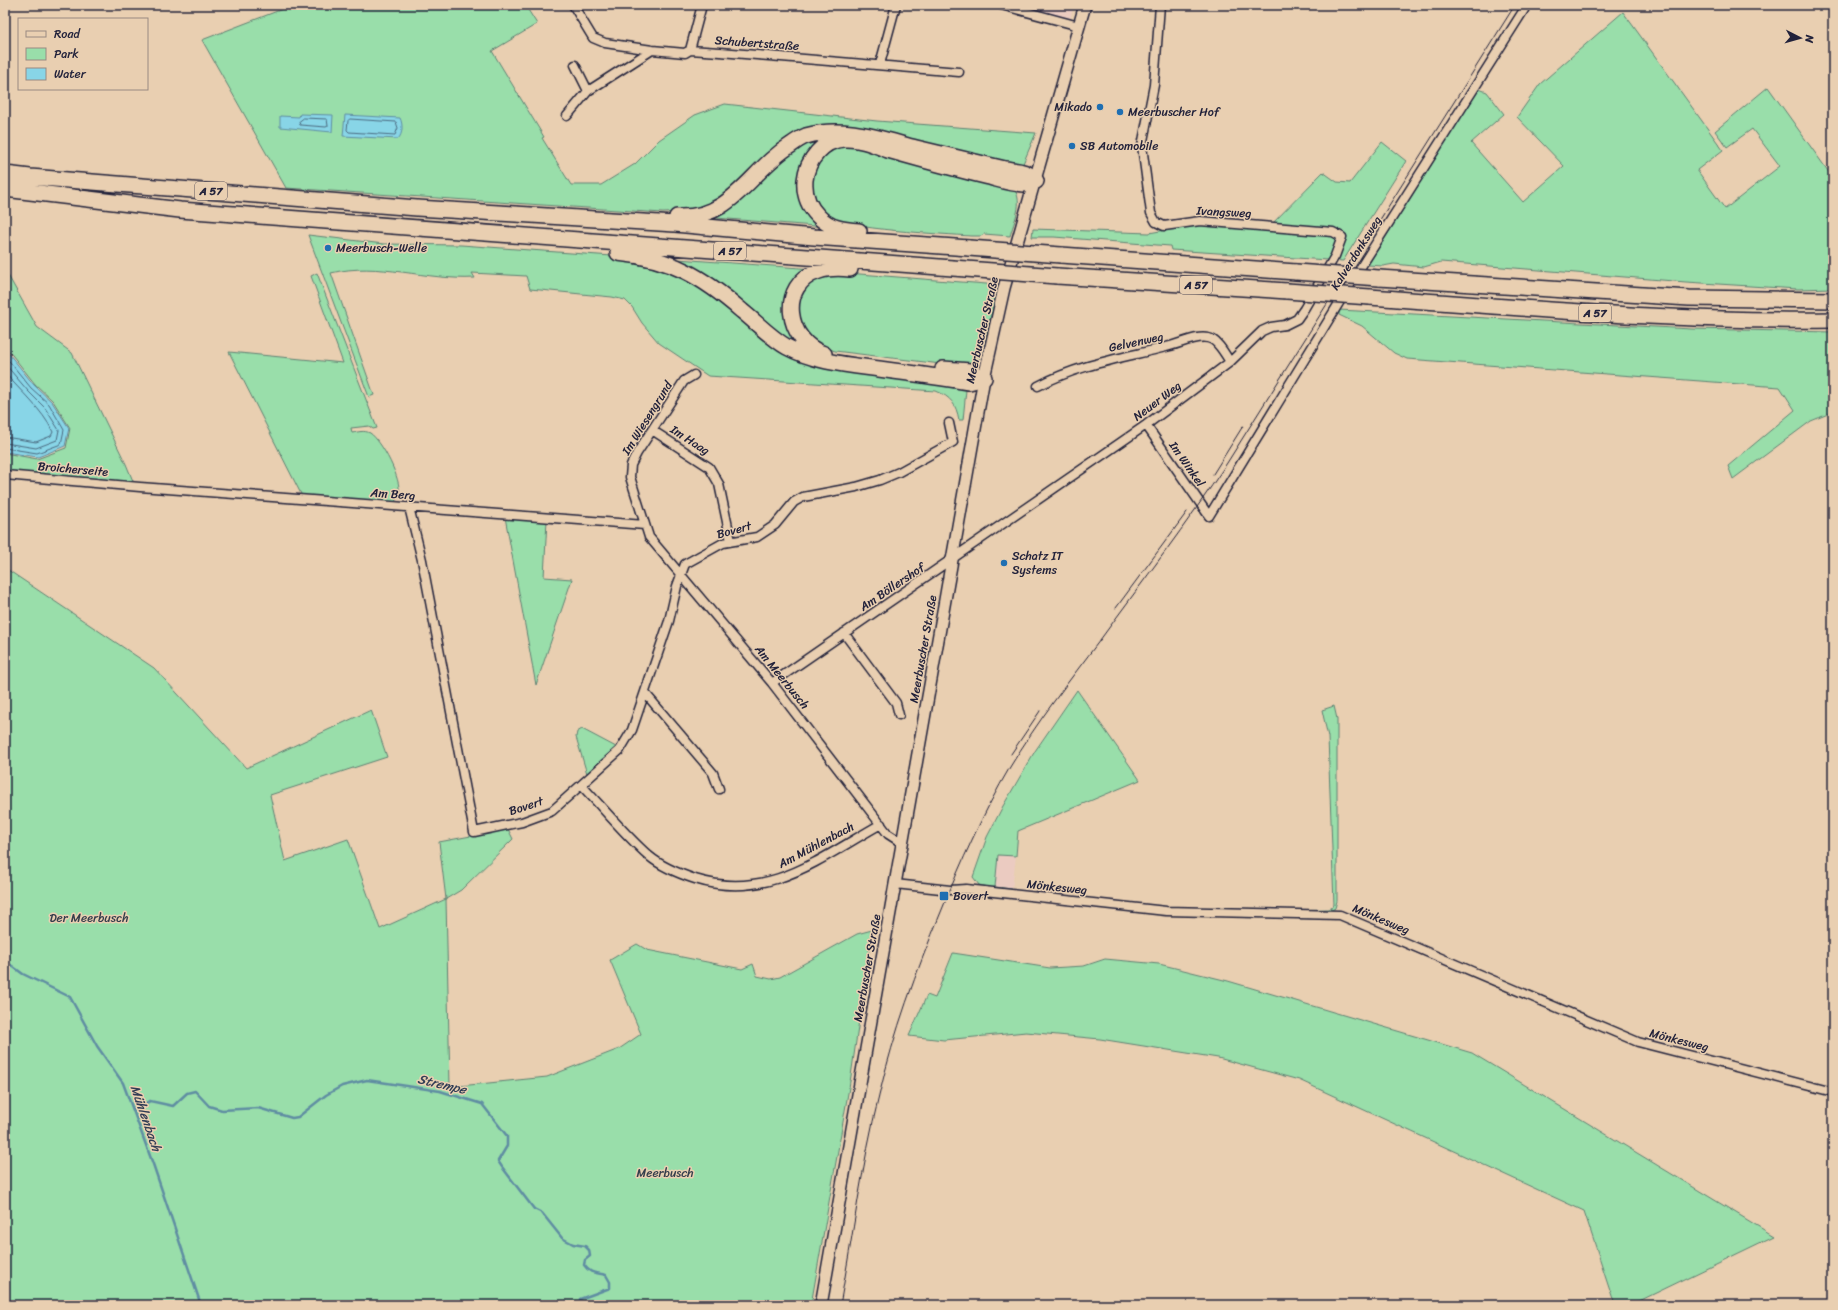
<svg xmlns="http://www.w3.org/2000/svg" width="1838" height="1310" font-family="Sriracha,sans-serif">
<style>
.built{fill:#ebcbc1}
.green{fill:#99deaa;stroke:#5e8072}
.water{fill:#88d5e7;stroke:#5f8da2}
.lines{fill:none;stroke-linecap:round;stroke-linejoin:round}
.shore{stroke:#4b6a80;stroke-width:1}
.stream{stroke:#5f8da2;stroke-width:2.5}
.minor-casing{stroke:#22223b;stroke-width:11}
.secondary-casing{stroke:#22223b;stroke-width:14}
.motorway-casing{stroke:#22223b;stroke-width:18}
.minor{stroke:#e9cfb1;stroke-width:8}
.secondary{stroke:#e9cfb1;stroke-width:11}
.motorway{stroke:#e9cfb1;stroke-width:15}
.tram{stroke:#22223b;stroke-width:1}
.motorway-bridge-casing{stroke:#22223b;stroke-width:18;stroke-linecap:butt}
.motorway-bridge{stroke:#e9cfb1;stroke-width:15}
.poi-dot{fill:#1f6fb2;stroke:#e9cfb1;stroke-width:1.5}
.labels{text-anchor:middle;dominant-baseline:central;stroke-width:3;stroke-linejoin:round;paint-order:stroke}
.shield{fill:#e9cfb1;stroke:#5e565e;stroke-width:1}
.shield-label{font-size:11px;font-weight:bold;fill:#22223b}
.street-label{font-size:12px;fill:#22223b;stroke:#e9cfb1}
.poi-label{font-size:12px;fill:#22223b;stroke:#e9cfb1;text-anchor:start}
.park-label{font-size:12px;fill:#343e4c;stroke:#e9cfb1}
.water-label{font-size:13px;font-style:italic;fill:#313d55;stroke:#e9cfb1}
</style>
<rect width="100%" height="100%" fill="#e9cfb1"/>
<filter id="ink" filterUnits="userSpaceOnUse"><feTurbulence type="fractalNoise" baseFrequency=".025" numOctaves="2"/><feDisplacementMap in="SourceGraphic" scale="8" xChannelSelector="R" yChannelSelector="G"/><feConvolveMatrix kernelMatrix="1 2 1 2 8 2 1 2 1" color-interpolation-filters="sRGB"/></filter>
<g filter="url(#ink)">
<path class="built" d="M1024,5H1074L1070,19L1024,6Z
M998,854L1016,856L1012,889L995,887Z"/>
<path class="green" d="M293,5H525L537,24L492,51L544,137L542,138L571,185H601L635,164L659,140L695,115L725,104L877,121L1036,133L1022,166L855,127C835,124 817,124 797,131L799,133L723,199L685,212L663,213L286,188L202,40Z
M1623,12L1723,150L1697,170L1725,209L1780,166L1752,129L1727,147L1715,131L1768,87L1833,178V288L1798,289L1686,282L1441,262L1424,267L1394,264L1383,266L1368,265L1479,89L1487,92L1504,114L1471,143L1523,202L1564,166L1517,117L1540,84Z
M822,135L803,172L826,227L704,217L770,164Z
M1382,142L1406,161L1343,261L1171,250L1170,246L1054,237H1032L1033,229L1149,233L1199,224L1266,230L1323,172L1337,182L1350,183Z
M844,145L859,146L1014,189C1024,202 1014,221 1010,236L984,234L981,236H971C944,234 844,230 826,216C817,208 810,193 811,181C814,159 825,153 844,145Z
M308,235L384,244L461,245L612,256L671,270L695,281L767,340L964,388L966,390L963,420H959C956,404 951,397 936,391L708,376L659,343L642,323L632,307L625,300L612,297L530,289L526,276L472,273L475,278C427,281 378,261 331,273L374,395L369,397Z
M664,258L814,269L792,291L805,352Z
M5,270L37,327L72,353L126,464L133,481L130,482L5,472V453L37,459L66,448L70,428L53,401L35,384L5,346Z
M317,273L377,428L373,429L369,426L351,428L352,433C358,432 364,430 370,433C382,441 402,480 399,494C399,496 396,499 395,502L302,496L229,352L343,363L311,276Z
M847,273L999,285L979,360L967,366L941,364L835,351L817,344L803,332L797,304L805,287L819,277Z
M1339,310L1692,329L1833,332V412L1811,421L1733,479L1728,466L1795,410L1780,387L1407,359L1394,353L1362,326L1339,315Z
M505,517L547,520L544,577L572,579L536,685Z
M5,568L154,668L246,768L371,710L387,757L270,795L285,861L348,839L380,929L446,899L439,842L508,829L513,839L461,890L446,899L450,1087L547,1077L619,1049L641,1034L610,960L637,944L647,950L742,969L753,964L757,976L771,979L780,977L857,934L872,930L851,1076L811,1305H5Z
M1077,690L1140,780L1018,831L1016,856L998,855L995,887L1012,889V892L979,885L973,877L987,837L1003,806L1035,751Z
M1334,706L1337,719V901L1335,908L1329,912L1242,911L1328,909L1334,905L1328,737L1322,710Z
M582,729L616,747L588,777L576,737L577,732Z
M953,953L1050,968L1084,966L1105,959L1159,964L1228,981L1472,1053L1774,1236L1631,1305H1615L1584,1211L1299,1080L1218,1058L1100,1039L1026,1032L944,1040L909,1036L927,995L935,998Z"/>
<path class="water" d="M300,114L333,115L332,132L280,127V116L299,117Z
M345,115L400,118C403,124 403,134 398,139L343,136Z
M5,349L34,385L52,402L69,428L65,446L38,457L5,452Z"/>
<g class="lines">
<path class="shore" d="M304,118L327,119L328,126L326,127L300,125L299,122Z
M350,119L396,122L398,128L395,135L349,132L347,130L348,121Z
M5,356L31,388L49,404L64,430L61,444L37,453L5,448
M5,364L28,391L45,408L59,430L57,440L36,448L5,443
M5,373C21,392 42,409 53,432L51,436L36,442L5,437"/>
<path class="stream" d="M5,957L8,963L23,974L70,997L97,1046L123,1083L153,1164L201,1305
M133,1109L150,1101L173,1106L187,1093L195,1091L209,1106L222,1110L258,1108L292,1118L298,1117L326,1095L342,1086L367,1080L440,1091L482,1104L507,1136V1146L498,1161L502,1167L534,1209L542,1213L562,1238L573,1244L585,1246L589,1250L590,1256L585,1260L584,1265C591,1275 597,1272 606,1275L610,1282V1288L580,1299V1305"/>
<defs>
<path id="minor" d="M573,5L593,38L605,43L652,50L685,53L690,50L720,52L959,72
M1001,5L1079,26
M690,50L702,5
M880,64L896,5
M575,65L588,91
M567,116L588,91L652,50
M694,375L684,381L637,453L631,465L630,477L649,537L772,683L888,834L902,843
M1038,386C1080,364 1122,358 1166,347C1178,345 1196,335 1208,338C1217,339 1225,354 1230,362
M1146,425L1209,516L1364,262L1527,5
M652,430L709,467L719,484L731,541
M5,475L140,487L645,525
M409,507L422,560L474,832L522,822L552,811L620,750L632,730L669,621L677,586L685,564L723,543L757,537L775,525L794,502L803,497L856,487L880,480L899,472L953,442L949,423
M844,633L896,703L899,715
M772,683L1146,425L1230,362L1262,331L1271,327L1285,325L1297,319L1304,309L1335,256L1342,237L1333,232L1200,221L1164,226L1156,222L1151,213L1142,146L1154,85L1160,5
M645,693L713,773L719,789
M582,786C604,809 625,835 649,856C662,867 680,874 695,879C769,902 820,858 881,824
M895,884L950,890L966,889L1166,911L1340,915L1638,1042L1833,1092"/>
<path id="secondary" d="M821,1305L984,378L1004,288L1085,5"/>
<path id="motorway" d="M5,174L30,177L417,208L675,224L814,237L969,248
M5,189L180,210L966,269
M677,217C732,220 750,170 791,145C795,142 801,138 806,136C843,125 881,139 916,148C946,155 975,162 1005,169C1018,171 1027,170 1036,181C1032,182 1028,184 1024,184C1011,184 998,179 985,176C953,168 920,159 888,150C875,145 859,138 844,139C823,140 807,160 805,180C804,193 808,206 818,216C829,228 843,230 859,231
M618,253C671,258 703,277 742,311C757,323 771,338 787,347C814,362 849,365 879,369C909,373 939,377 969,382L984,378
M1061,255L1296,272
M1057,276L1287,291
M1379,278L1689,298L1833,300
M1370,297C1524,308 1678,322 1833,320
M824,354C786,342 777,284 819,271C828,268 840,268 850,269
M943,369L971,371L984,378"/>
</defs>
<use href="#minor" class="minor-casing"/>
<use href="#secondary" class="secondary-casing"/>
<use href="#motorway" class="motorway-casing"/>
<use href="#minor" class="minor"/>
<use href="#secondary" class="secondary"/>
<use href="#motorway" class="motorway"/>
<path class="tram" d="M1213,474L1243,426
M1116,608L1187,512
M1011,754L1040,711
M840,1305C853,1235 862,1164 879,1096C894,1032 916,972 941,912C961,862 983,813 1010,767C1037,722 1069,681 1100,640C1143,581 1187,524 1227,463L1515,5"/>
<defs>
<path id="motorway-bridge" d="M969,248L1061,255
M966,269L1057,276
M1296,272L1379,278
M1287,291L1370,297"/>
</defs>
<use href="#motorway-bridge" class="motorway-bridge-casing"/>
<use href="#motorway-bridge" class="motorway-bridge"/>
</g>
</g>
<g class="poi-dot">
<circle cx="1100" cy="107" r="4"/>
<circle cx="1120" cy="112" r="4"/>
<circle cx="1072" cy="146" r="4"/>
<circle cx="328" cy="248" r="4"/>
<circle cx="1004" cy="563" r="4"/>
<rect x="939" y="891" width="10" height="10" rx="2"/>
</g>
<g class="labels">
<g class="shield">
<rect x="195" y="182" width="32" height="18" rx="3"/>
<rect x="714" y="242" width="32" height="18" rx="3"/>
<rect x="1180" y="276" width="32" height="18" rx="3"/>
<rect x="1579" y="304" width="32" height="18" rx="3"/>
</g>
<g class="shield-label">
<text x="211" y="191">A 57</text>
<text x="730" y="251">A 57</text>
<text x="1196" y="285">A 57</text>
<text x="1595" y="313">A 57</text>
</g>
<g class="street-label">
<text transform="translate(757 43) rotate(4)">Schubertstraße</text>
<text transform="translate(1224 212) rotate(3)">Ivangsweg</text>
<text transform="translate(1356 253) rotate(-58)">Kalverdonksweg</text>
<text transform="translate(982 330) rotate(-77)">Meerbuscher Straße</text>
<text transform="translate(1136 342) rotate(-12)">Gelvenweg</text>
<text transform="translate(1157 401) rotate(-37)">Neuer Weg</text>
<text transform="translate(647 418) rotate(-58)">Im Wiesengrund</text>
<text transform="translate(690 440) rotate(33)">Im Haag</text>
<text transform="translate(1187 464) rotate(55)">Im Winkel</text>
<text transform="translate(73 469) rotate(5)">Broicherseite</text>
<text transform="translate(393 494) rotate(4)">Am Berg</text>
<text transform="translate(734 530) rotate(-15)">Bovert</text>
<text transform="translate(892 587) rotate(-34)">Am Böllershof</text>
<text transform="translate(923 649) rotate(-80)">Meerbuscher Straße</text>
<text transform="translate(782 677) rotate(51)">Am Meerbusch</text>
<text transform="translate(526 806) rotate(-18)">Bovert</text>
<text transform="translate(816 845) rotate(-28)">Am Mühlenbach</text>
<text transform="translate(1057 887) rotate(6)">Mönkesweg</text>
<text transform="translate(1381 919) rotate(23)">Mönkesweg</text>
<text transform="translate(867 968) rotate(-80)">Meerbuscher Straße</text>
<text transform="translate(1679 1040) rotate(14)">Mönkesweg</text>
</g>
<g class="poi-label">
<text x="1092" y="107" text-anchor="end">Mikado</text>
<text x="1128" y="112">Meerbuscher Hof</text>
<text x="1080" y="146">SB Automobile</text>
<text x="336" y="248">Meerbusch-Welle</text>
<text x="1012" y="556">Schatz IT<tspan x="1012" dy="14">Systems</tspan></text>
<text x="953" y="896">Bovert</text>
</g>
<g class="park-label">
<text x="89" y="918">Der Meerbusch</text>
<text x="665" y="1173">Meerbusch</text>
</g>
<g class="water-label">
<text transform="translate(442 1084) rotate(13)">Strempe</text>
<text transform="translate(146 1118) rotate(71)">Mühlenbach</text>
</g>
</g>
<rect width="1838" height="1310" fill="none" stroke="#e9cfb1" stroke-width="20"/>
<rect x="10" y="10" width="1818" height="1290" fill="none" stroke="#22223b" stroke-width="1.5" filter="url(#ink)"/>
<rect x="18" y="18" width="130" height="72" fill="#e9cfb1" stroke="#998a82"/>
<rect x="26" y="31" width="20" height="6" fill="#e9cfb1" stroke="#998a82"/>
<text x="54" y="38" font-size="12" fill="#22223b">Road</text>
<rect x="26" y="48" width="20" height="12" fill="#99deaa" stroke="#998a82"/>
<text x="54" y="58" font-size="12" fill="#22223b">Park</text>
<rect x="26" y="68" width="20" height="12" fill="#88d5e7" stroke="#998a82"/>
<text x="54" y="78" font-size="12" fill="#22223b">Water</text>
<g transform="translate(1800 38) rotate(96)" stroke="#e9cfb1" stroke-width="3" paint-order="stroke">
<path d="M0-3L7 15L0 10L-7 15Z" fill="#22223b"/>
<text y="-6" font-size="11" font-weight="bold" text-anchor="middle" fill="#22223b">N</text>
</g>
</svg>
